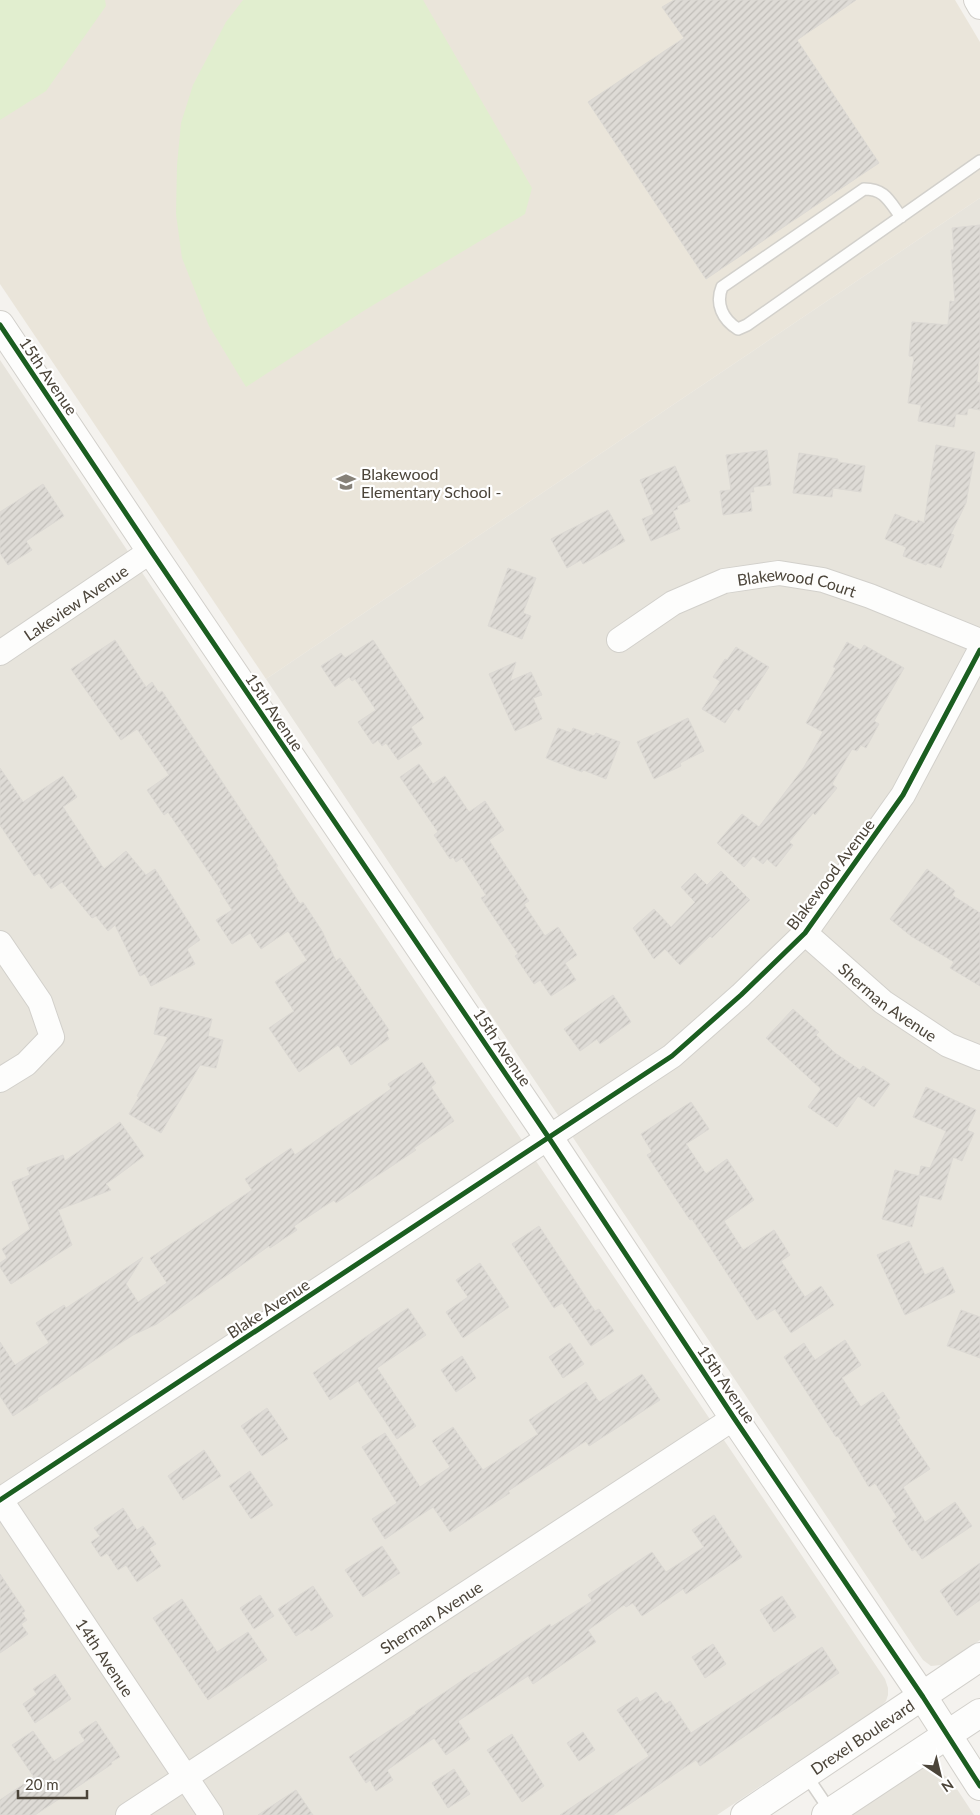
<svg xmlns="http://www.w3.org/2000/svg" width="980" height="1815" font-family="Lato,sans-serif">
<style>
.residential{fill:#e7e4dc}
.education{fill:#eae5da}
.park{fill:#e1eecf}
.building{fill:url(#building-hatch);stroke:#dcd9d4}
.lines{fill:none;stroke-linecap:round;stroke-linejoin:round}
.service-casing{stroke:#d2d0cb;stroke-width:14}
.minor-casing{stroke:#d2d0cb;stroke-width:26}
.tertiary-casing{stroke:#d2d0cb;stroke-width:30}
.service{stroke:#fdfdfc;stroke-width:11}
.minor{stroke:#fdfdfc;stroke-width:24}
.tertiary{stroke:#fdfdfc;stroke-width:28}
.cycleway-casing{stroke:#fff;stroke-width:8}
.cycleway{stroke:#1b5e20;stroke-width:5}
.labels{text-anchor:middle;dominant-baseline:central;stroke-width:4.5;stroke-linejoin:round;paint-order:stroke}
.street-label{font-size:16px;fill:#4b4439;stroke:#fff}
.poi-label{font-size:16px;fill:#4b4439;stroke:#fff;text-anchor:start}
</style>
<defs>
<pattern id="building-hatch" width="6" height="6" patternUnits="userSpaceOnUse" patternTransform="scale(1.25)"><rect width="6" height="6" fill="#dedbd6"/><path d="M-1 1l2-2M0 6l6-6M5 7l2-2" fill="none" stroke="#c0bdb8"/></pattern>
</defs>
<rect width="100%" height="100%" fill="#f4f2ee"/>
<path class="residential" d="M980,198V1640L952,1660L941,1665L931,1666L923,1660L914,1647L266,679Z
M0,360L482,1081L885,1679L888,1688V1695L886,1701L880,1707L717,1815H0Z
M924,1768H934L951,1780L974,1815H849L911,1774Z"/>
<path class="education" d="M0,0H955L980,42V198L266,679L0,284Z"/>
<path class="park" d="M0,0H105L106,6L46,91L0,120Z
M243,0H423L532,188L525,214L365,310L246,387L209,326L182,258L176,214L177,165L181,123L193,85L226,22Z"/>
<path class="building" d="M674,0H856L797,40L879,163L706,279L588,102L684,38L662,7Z
M980,225V350L977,382L980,383V410L968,408L967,415L956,414L954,427L918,421L921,405L908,403L914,357L909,356L912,322L948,325L950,301L955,302L951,250H954L952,228Z
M936,445L975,452L966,503L951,534L954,535L941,568L927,563L926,565L903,556L906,547L885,539L895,514L917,523L918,520L924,523Z
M767,450L771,485L753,487L754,492H750L752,511L723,515L720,491L731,490L726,455Z
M799,453L838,459V462L865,466L861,492L833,488L832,497L793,493Z
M675,466L690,501L677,506L678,509L673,511L680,529L651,541L642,519L654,514L640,480Z
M43,484L64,516L26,541L32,550L8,565L0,553V512Z
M608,510L625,541L583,564L581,560L567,568L551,539Z
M508,568L536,578L523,613L531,616L522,639L488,626Z
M115,640L146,687L152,682L159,693L162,691L278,866L276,867L300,904L303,902L322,931L336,961L340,958L389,1030L386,1033L389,1039L351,1065L338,1045L299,1072L269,1028L294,1011L275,982L307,960L288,931L261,949L250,933L232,944L216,920L232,910L220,891L221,890L168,812L164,815L147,790L169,775L137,729L121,740L71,669Z
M373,640L424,718L411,727L422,744L398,760L386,743L382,746L378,740L373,744L358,722L376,710L355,679L352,681L349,677L335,687L321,666L341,653L345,658Z
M847,642L861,650L864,645L904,668L874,721L879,724L866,748L861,745L857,751L852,749L832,784L837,788L815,815L813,813L789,842L793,845L776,867L767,859L763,864L753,856L744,867L717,843L742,814L759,827L804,767L823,732L806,723L836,668L833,667Z
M736,647L769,667L748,700L746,699L739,711L735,708L725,723L702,709L720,681L713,677L725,659L727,660Z
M516,662L510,681L531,672L542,695L533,698L542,719L515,731L489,674Z
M688,718L704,751L680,763L681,766L654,779L637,742Z
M558,728L571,733L573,728L594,736L596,733L620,742L606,779L583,770L582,772L546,758Z
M419,764L433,784L445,776L469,812L485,801L504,830L489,840L529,901L524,904L545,936L558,927L577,955L565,963L576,980L551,996L540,980L534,984L515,956L518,954L481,898L486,895L462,858L456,862L453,857L450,859L434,835L438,832L400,777Z
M0,768L23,802L63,776L77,797L63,807L104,869L126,851L146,875L155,869L200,940L187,949L195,964L151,986L145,974L140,976L115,925L108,931L96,916L92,918L62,882L51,889L39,873L34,876L0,825Z
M927,869L955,891L952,895L980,913V986L950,968L954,962L911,936L890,919Z
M721,871L750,900L712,938L710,936L680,965L665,949L654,959L633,928L654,909L671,927L695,902L681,887L695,873L707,885Z
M613,995L631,1022L600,1044L597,1039L580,1051L564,1029Z
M160,1007L212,1019L208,1036L223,1040L216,1068L200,1065L161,1133L129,1114L139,1097L137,1096L168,1037L154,1034Z
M793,1009L819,1032L816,1035L835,1053L860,1070L863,1066L890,1084L874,1107L858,1096L837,1127L808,1107L821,1089L766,1038Z
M422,1062L436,1083L431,1087L454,1121L414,1148L416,1150L336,1203L334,1200L294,1226L297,1230L270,1248L269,1246L157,1324L133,1335L37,1398L38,1400L13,1416L0,1396V1342L15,1365L49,1343L36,1323L64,1305L66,1308L143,1257L126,1284L138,1302L167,1283L150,1258L252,1190L245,1179L291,1148L295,1155L391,1089L388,1084Z
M926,1087L976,1110L967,1130L974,1133L962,1161L953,1157L941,1200L920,1195L912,1227L882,1219L895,1170L919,1176L921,1166L930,1168L946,1131L913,1117Z
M691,1102L709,1129L686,1144L706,1174L727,1159L754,1200L724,1221L743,1250L774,1230L790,1255L781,1261L805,1297L821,1286L834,1305L791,1333L775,1309L757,1320L692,1219L690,1220L647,1155L652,1152L641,1134Z
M120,1122L144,1156L106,1184L111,1190L58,1210L72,1245L11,1284L0,1267V1263L7,1258L2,1249L30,1229L12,1182L30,1175L27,1168L63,1155L65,1161Z
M539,1226L595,1311L599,1309L614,1331L591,1346L562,1303L554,1308L512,1244Z
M909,1241L925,1275L943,1267L955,1292L905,1315L877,1255Z
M480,1263L509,1307L463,1338L446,1312L468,1297L456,1280Z
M408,1308L426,1335L377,1368L416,1426L397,1439L358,1381L330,1400L313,1373Z
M961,1310L980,1317V1358L947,1346Z
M845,1340L861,1365L842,1378L861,1407L883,1392L900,1418L897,1420L930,1469L903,1487L925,1522L955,1502L972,1526L922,1559L915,1549L912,1551L892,1521L897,1517L875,1483L869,1487L838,1436L836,1437L784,1357L804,1343L815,1360Z
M570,1343L584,1364L563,1378L549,1357Z
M462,1356L476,1378L456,1392L441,1370Z
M642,1374L660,1400L589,1446L586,1441L508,1491L510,1493L450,1532L433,1507L385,1539L372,1519L397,1503L362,1447L385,1433L420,1487L450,1467L432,1441L453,1427L483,1470L538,1434L529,1420L586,1382L599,1402Z
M267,1408L288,1439L262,1456L241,1426Z
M204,1450L221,1476L183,1500L168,1476Z
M250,1471L273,1505L251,1519L229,1486Z
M123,1508L137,1530L143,1526L156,1544L149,1548L161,1566L137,1582L126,1565L118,1570L107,1553L101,1557L91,1542L100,1536L94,1528Z
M714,1515L742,1557L686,1594L683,1589L642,1616L633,1603L626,1607L624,1605L588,1630L596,1642L533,1684L528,1676L458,1721L470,1739L446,1755L434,1738L387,1770L393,1780L376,1791L370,1780L366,1783L349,1757L416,1713L415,1712L475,1672L476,1673L550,1624L551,1627L592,1601L588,1595L652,1552L666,1572L704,1547L692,1530Z
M382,1546L400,1573L363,1597L345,1570Z
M980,1563V1600L957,1616L940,1591Z
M0,1574L25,1611L22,1613L27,1620L21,1624L28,1634L0,1653Z
M313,1586L333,1616L311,1631L309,1628L296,1636L278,1609Z
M260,1595L274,1616L254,1629L240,1608Z
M782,1596L796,1617L774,1632L760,1610Z
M182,1599L217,1652L248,1632L267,1660L208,1700L153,1618Z
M713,1644L726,1664L705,1678L692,1657Z
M822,1647L839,1673L700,1766L696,1760L613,1815H560L649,1756L617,1710L637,1697L640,1702L656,1692L665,1704L670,1701L691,1733Z
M55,1674L71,1699L35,1723L23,1704L37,1694L33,1689Z
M96,1721L120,1757L111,1762L112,1764L35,1815H0V1800L34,1777L12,1745L33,1731L54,1761L85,1741L79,1732Z
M583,1732L595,1750L579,1761L567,1743Z
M512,1734L544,1786L522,1802L487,1750Z
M454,1769L470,1794L448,1808L432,1783Z
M296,1790L313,1815H258Z"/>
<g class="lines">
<defs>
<path id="service" d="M901,217C889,201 885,189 864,189L722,287C715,304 723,320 738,329L747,325L980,161
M806,1775L831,1812"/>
<g id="minor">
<path d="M976,0L980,7"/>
<path id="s1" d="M619,640L673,603L724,581L779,573L823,580L870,596L980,641"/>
<path id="s2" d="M0,653L151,551"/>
<path id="s3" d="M805,933L883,1002L948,1045L980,1058"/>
<path d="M0,943L40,1002L52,1037L26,1064L0,1080"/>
<path id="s4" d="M0,1499L211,1815"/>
<path d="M0,1500L672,1056L741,995L805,933L903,795L980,650"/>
<path id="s5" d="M128,1815L734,1418"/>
</g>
<g id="tertiary">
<path d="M0,325L151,551L549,1138L734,1418L923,1697L980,1786"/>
<path id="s6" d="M745,1815L980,1657"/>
<path d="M826,1815L980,1713"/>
</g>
</defs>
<use href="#service" class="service-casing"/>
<use href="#minor" class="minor-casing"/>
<use href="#tertiary" class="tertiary-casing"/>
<use href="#service" class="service"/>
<use href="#minor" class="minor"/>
<use href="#tertiary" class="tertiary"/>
<defs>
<path id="cycleway" d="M0,325L151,551L549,1138L734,1418L923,1697L980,1786
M0,1500L672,1056L741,995L805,933L903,795L980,650"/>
</defs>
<use href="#cycleway" class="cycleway-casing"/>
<use href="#cycleway" class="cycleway"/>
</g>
<defs>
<symbol id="school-bare" viewBox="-9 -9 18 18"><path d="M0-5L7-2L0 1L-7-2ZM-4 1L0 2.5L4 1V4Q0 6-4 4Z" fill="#868178" stroke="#fff" stroke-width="2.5" paint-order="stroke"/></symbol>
</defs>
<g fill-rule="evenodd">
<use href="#school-bare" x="332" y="468" width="28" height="28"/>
</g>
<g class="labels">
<g class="street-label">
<text transform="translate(49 376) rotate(56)">15th Avenue</text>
<text stroke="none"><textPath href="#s1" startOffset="195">Blakewood Court</textPath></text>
<text stroke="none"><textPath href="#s2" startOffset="91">Lakeview Avenue</textPath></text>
<text transform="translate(275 712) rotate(56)">15th Avenue</text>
<text transform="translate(830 874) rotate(-53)">Blakewood Avenue</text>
<text stroke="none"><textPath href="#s3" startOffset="108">Sherman Avenue</textPath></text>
<text transform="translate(503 1047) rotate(56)">15th Avenue</text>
<text transform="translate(268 1308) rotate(-33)">Blake Avenue</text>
<text transform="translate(727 1384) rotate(56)">15th Avenue</text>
<text stroke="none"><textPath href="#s5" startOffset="362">Sherman Avenue</textPath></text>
<text stroke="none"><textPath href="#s4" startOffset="190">14th Avenue</textPath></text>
<text stroke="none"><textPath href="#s6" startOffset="141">Drexel Boulevard</textPath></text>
</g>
<g class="poi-label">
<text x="361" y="473">Blakewood<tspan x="361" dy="18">Elementary School -</tspan></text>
</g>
</g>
<g transform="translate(940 1775) rotate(145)" stroke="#ffffff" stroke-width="4" paint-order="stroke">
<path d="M0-4L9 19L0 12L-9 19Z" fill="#4b4439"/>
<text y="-8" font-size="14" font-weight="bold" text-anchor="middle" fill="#4b4439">N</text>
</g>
<path d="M18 1790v8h69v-8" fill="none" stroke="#4b4439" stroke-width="2.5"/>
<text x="25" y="1790" font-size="15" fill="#4b4439" stroke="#ffffff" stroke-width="4" paint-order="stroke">20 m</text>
</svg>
